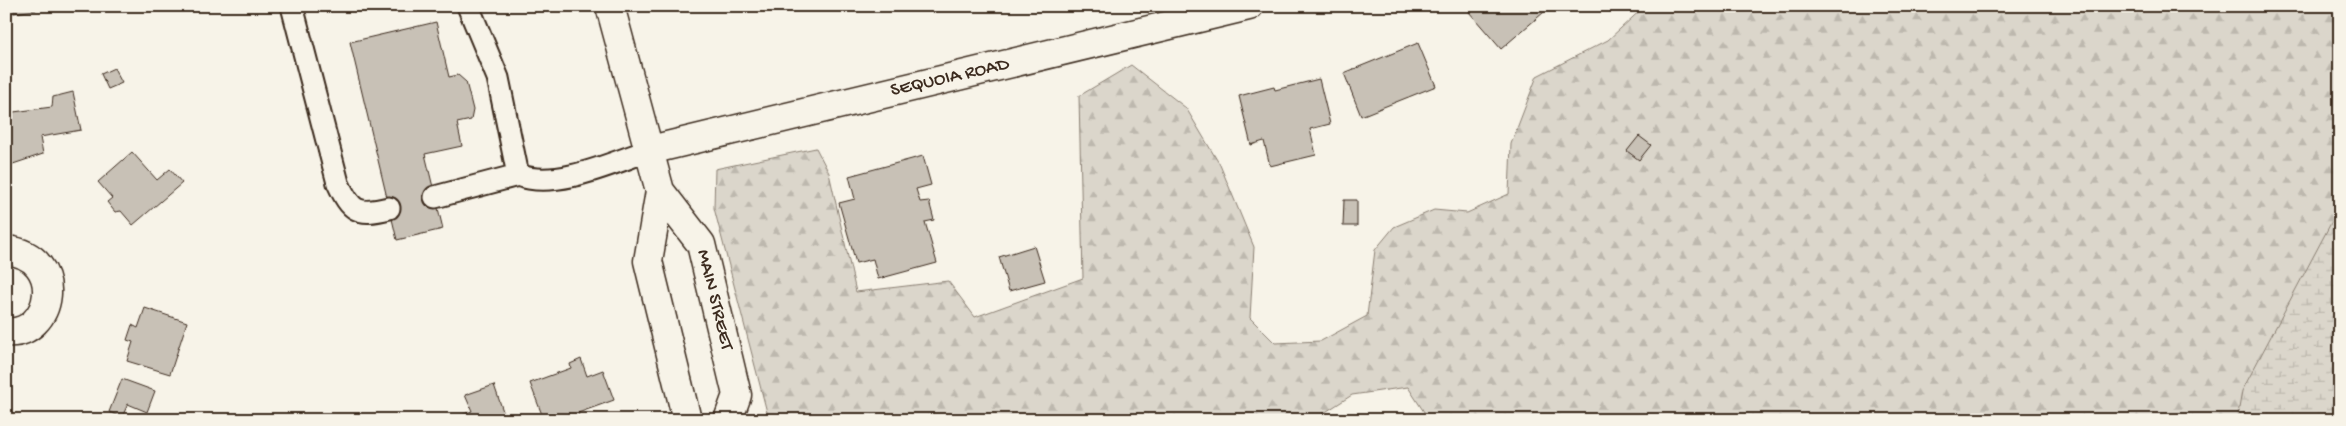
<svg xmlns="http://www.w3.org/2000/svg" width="2346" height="426" font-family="'Gochi Hand',sans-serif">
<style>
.forest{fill:url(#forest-firs);stroke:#8b8074}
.wetland{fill:url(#wetland-marsh);stroke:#8b8074}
.building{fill:#c8c1b6;stroke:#3b2a1e}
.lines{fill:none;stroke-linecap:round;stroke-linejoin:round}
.lane-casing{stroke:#3b2a1e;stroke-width:25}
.street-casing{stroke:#3b2a1e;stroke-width:31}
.primary-casing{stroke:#3b2a1e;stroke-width:31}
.lane{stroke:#f7f3e8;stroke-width:21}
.street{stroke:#f7f3e8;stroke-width:28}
.primary{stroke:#f7f3e8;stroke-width:28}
.labels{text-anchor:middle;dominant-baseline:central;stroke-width:4.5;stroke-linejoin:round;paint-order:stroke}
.street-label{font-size:19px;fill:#3b2a1e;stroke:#f7f3e8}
</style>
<defs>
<pattern id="forest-firs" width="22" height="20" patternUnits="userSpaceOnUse" patternTransform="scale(1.25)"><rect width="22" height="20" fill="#dbd6cb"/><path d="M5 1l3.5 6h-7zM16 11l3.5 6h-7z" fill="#bdb8ae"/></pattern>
<pattern id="wetland-marsh" width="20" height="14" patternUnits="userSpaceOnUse" patternTransform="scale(1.25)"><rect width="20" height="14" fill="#dbd6cb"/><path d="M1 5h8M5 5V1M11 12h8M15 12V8" fill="none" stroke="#bdb8ae"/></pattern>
</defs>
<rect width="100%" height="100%" fill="#f7f3e8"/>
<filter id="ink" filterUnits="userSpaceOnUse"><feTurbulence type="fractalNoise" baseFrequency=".02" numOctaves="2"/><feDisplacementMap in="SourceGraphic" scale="10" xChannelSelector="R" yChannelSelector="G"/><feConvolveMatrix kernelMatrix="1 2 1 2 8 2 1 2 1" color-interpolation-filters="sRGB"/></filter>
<g filter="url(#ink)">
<path class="forest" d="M1645,6H2340V420H1425L1426,415L1408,387L1352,395L1313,420H769L714,208L715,169L816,148L829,173L856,292L948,281L975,317L1083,278L1079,96L1131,65L1186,108L1220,165L1254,247L1250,318L1275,343L1321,341L1367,316L1375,250L1394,227L1434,210L1467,213L1509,194L1511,144L1537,76L1608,40Z"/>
<path class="wetland" d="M2340,206V420H2237L2242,391Z"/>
<path class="building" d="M6,6H35L36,10L6,14Z
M1475,6H1551L1501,49L1469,12Z
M436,22L449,77L458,75L466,82L473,110L471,120L457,123L462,146L425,154L443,229L397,240L350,42Z
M1418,43L1436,86L1361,116L1344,73Z
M114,68L122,83L108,89L101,74Z
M1319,79L1330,124L1310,129L1316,155L1270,166L1264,141L1251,145L1239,96L1274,87L1275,90Z
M73,92L81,130L40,137L43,154L10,165L6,158V113L52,107L53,97Z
M1639,136L1651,145L1639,160L1627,151Z
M132,152L157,180L170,169L182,183L133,225L121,211L115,212L107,202L112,198L98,182Z
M923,156L931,185L916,189L920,202L929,201L934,220L925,222L937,263L878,279L873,259L856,263L839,203L855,199L849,176Z
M1344,200H1357V226H1343Z
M1034,246L1045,281L1009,291L999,257Z
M145,308L187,322L170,374L127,361L133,342L127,340L132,325L138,328Z
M581,359L587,376L603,370L614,400L578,413L581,420H568L567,417L560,420H544L530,383L571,368L570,364Z
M122,379L155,391L147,412L128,404L122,417L109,412Z
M494,385L506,420H448L472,411L465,395Z"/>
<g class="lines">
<defs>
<path id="lane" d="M292,6L338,183C351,211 357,216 389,208
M468,6L498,78L518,175C556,190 614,162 650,150
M435,197L518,175"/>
<path id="street" d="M650,150L1249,6
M6,250C68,256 53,337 6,332"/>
<path id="primary" d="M610,6L660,191L648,261L687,420
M660,191L701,244L737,395L728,420"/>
</defs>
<use href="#lane" class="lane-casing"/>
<use href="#street" class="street-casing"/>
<use href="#primary" class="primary-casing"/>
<use href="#lane" class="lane"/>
<use href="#street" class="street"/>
<use href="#primary" class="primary"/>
</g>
</g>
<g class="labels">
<g class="street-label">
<text transform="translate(950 78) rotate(-13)">SEQUOIA ROAD</text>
<text transform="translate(714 300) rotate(76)">MAIN STREET</text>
</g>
</g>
<rect width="2346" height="426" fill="none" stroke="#f7f3e8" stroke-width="25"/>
<rect x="12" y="12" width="2321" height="401" fill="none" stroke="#3b2a1e" stroke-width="2" filter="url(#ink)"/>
</svg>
